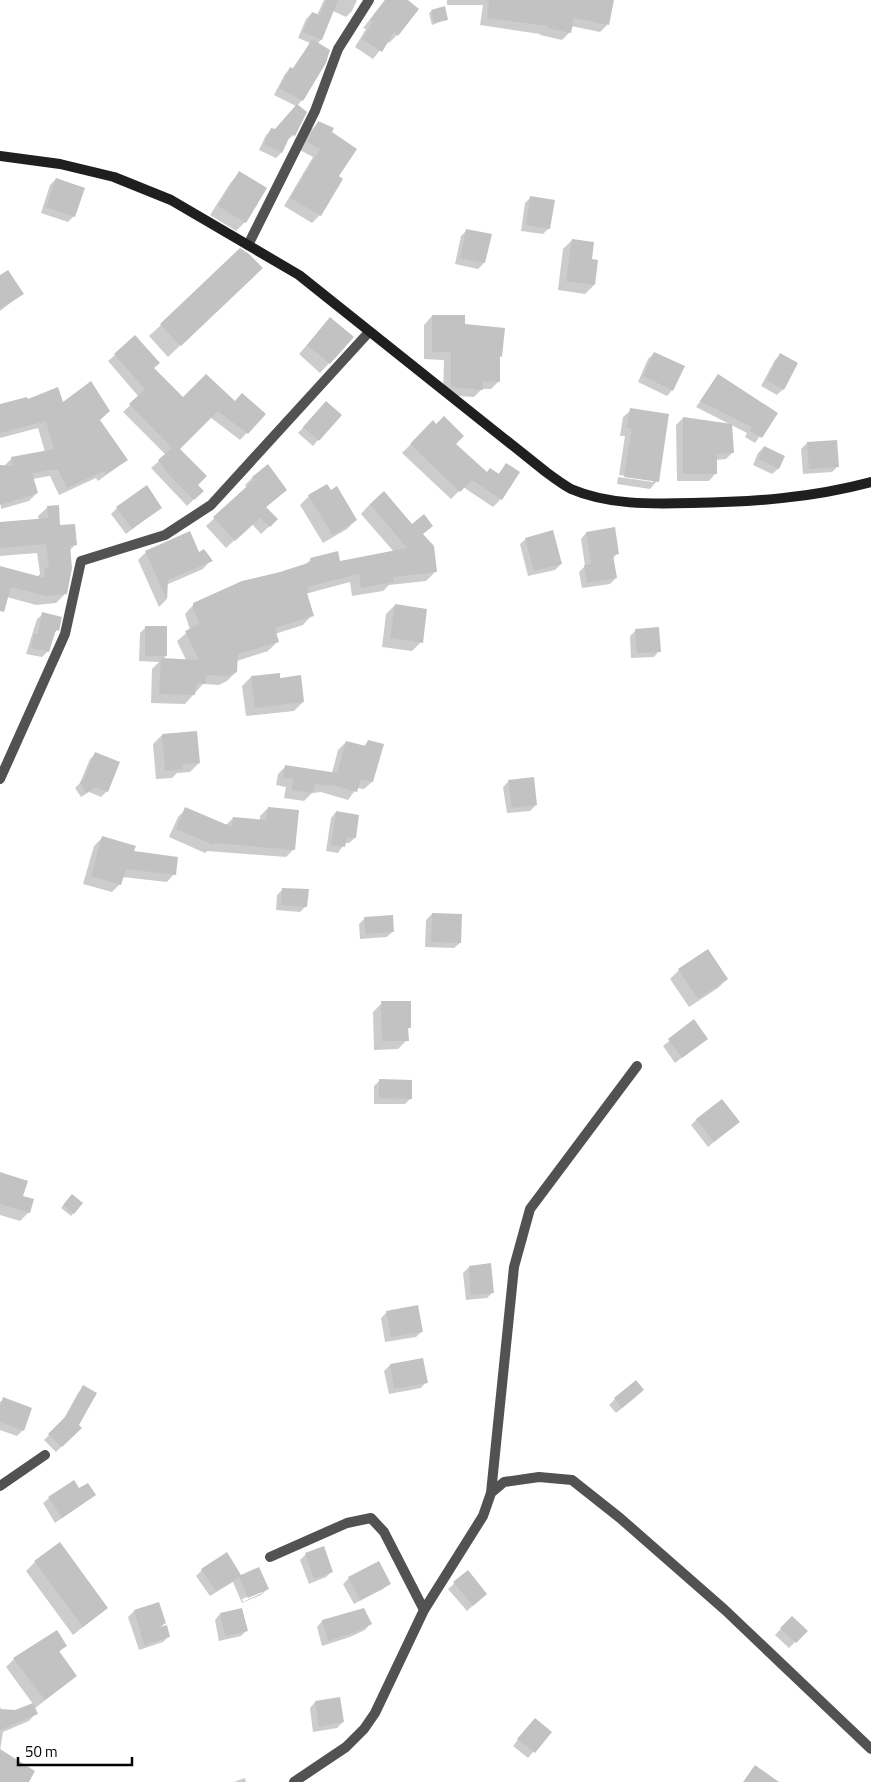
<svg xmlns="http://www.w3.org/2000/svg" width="871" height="1782" font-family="'Titillium Web',sans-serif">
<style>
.shadow{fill:#0003;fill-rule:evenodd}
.building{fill:#c2c2c2}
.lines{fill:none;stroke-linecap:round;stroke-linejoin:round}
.minor{stroke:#525252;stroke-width:10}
.secondary{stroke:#1f1f1f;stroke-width:10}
</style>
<rect width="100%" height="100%" fill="#fff"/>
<path class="shadow" d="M324,0H357L352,11L346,17L333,11L321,40L317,44L302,100L297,106L294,135L287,140L281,153L276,158L259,150L266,135L272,129L275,131L296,106L274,95L285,74L291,68L292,69L310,43L298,38L306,19L312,13L317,15Z
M385,0H406L397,35L389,43L387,41L373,59L355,47L366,29L363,28Z
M447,0H607L612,1L607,25L600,32L571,26L570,32L562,40L540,35V34L480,25L483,5H447Z
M432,11L447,19L432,25L429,13Z
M318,123L330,132L337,176L341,179L320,215L312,223L284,206L313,157L300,150L310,131Z
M240,173L265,189L245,222L236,231L210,215L231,182Z
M56,179L74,216L68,222L41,213L50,185Z
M531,197L549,228L543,234L521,231L525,203Z
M467,230L484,263L478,269L455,264L461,236Z
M572,240L590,260L594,285L585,294L558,290L563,249Z
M0,277L22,294L0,311Z
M249,280L168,357L149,336L161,325Z
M432,316L463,325L501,356L499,358V381L491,389H482L474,397L443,395L444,360L424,359V325Z
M330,319L353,337L320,373L299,354Z
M654,353L672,390L667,396L638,382L648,359Z
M781,354L797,363L783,389L777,395L761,386L775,360Z
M115,355L153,368L183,399L235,402L264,415L240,440L210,417L178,449L196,485L202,491L187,506L151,468L166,455L123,412L139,397L108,361Z
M718,376L776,413L755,443L745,437L747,433L696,407Z
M27,401L63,404L98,420L127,460L98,481L96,478L59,495L50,476L32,479L37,493L29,501L1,509L0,466L3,467L12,458L45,452L38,428L0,438V406Z
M321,408L318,440L313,446L298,433Z
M631,410L657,481L650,489L617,484L618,477L653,482V480L619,475L625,436H620L623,417Z
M683,418L733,452L726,459L715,460V474L709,481H677L676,425Z
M433,422L486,473L498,474L507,465L501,499L493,507L463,487L451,499L402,453Z
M807,443L838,466L832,472L803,474L801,449Z
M764,447L783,456L778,469L772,474L753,465L758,453Z
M268,466L286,490L265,508L277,519L261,534L252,524L226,548L206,526L247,488L245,485L252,478Z
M331,492L356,520L347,529L323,543L300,505L309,496Z
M370,504L412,526L422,535L435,572L426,581L389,585L383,591L352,596L350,582L305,594L312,615L303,625L275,634L277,642L268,651L237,661L236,672L227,681L219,685L203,684L185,704L151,703L152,669L159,662L139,661L140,633L146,627L166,656L162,660H186L177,641L190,630L185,614L194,604L305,565L311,559L339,562L394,552L361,514Z
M48,507L59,526L76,544L70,550L66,593L56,603L36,605L7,597L0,605V567L37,577L40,574L37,553L0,556V524L39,520L38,516Z
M161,507L126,534L111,514L117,508Z
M586,533L618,553L612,559L616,578L610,584L582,588L579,572L585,566L581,539Z
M526,539L561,564L555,570L528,576L520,544Z
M146,552L199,554L211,560L203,569L166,585V600L159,607L138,560Z
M395,605L421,642L412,651L382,647L386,614Z
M43,614L57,630L53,634L48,651L42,657L26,654L37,619Z
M636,630L659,651L654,657L631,658L630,636Z
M251,677L303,702L294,711L246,716L242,686Z
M162,735L199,763L190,772L177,773L172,778L156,779L153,744Z
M368,741L372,782L364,789L357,788L348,800L321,792L312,793L304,801L284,798L286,787L276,785L278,774L286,766L332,773L338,750L346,742L363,747Z
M95,754L118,763L106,792L101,797L89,792L81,797L75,788L80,783L90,759Z
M509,781L536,805L530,811L507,813L503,787Z
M268,808L294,849L286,857L207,851L205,853L169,837L178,817L186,809L225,826L233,818L260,821V816Z
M336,812L355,838L349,843H345L338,853L326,851L331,818Z
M102,838L133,852L174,874L167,882L122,877L120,884L112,892L83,884L94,846Z
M283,889L306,906L300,912L276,910L277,895Z
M432,914L460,943L454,948L425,947L426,920Z
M365,918L393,931L387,937L360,939L359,924Z
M679,970L727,979L718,988L689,1007L670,979Z
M382,1003L410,1027L407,1030V1040L398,1049L374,1050L373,1012Z
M694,1021L707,1038L675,1063L663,1046Z
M380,1080L411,1098L405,1104H374V1086Z
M697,1119L738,1122L708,1147L691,1125Z
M0,1174L21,1197L29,1212L20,1221L0,1215Z
M70,1198L82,1203L71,1216L61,1208Z
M469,1267L493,1292L487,1298L466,1300L463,1273Z
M387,1312L422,1331L416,1337L385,1342L381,1318Z
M390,1365L426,1382L421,1388L389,1394L384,1371Z
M84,1387L77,1425L80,1428L56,1452L44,1440L62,1422L78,1393Z
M637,1396L616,1413L609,1405L615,1399Z
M4,1399L23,1430L17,1436L0,1430V1402Z
M79,1490L95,1495L55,1523L43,1503L49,1498Z
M306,1554L332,1571L326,1577L309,1584L300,1560Z
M35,1562L107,1608L73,1635L26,1571Z
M202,1570L241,1576L267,1589L261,1595L242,1603L233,1582L210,1596L196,1576ZM262,1591V1593L243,1602L242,1599Z
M468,1572L479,1600L467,1611L448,1589Z
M349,1578L389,1584L383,1589L354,1604L343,1584Z
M159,1604L165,1622L159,1628L169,1636L163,1642L139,1650L128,1617L134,1611Z
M363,1609L370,1624L365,1630L350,1637L322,1646L317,1627L322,1621Z
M220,1614L246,1631L241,1636L219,1641L215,1620Z
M792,1617L806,1631L789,1648L775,1635Z
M65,1646L58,1653L76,1676L34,1709L36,1713L29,1721L3,1732L0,1751L27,1782H0V1707L2,1711L15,1712L33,1704L6,1667L14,1659Z
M315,1702L343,1722L337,1728L313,1732L310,1708Z
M529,1725L550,1732L528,1758L513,1746Z
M245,1778L246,1782H235L236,1781Z"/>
<path class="building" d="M326,0H338L322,40L303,32L312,12L320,15Z
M385,0H408L419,9L398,36L394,32L382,52L362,39L373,21L370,20Z
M489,0H614L609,25L574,18L571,33L547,28V26L487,18Z
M445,6L448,20L434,23L431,10Z
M312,39L330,50L326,63L303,101L279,88L290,67L294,69Z
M297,104L307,112L295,136L291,134L282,153L264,144L271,128L275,129Z
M318,121L334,128L332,132L357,149L339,176L343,179L321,216L290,198L320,149L307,142Z
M239,171L267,188L246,223L218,206Z
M56,178L85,188L75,217L46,207Z
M530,196L555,200L550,229L526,225Z
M466,229L492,234L485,263L460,258Z
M572,239L594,242L592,259L598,260L595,285L566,281Z
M240,248L249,254L263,268L181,346L160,324Z
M8,270L24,294L0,309V275Z
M432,315H465V324L505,328L502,357L500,356V382L483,381V390L451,387V352H432Z
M330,317L354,337L330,364L307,345Z
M135,335L160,363L154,368L183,397L206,374L235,401L242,393L266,414L248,434L218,411L180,449L207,476L198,485L204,491L194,500L170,476L158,460L172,448L129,404L145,389L114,354Z
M654,352L685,366L673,391L643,376Z
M780,353L798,363L784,390L766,380Z
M718,374L778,413L762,438L750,431L752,427L700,401Z
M91,381L110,411L100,420L128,460L106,474L104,471L67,488L58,469L32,473L38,493L0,505V465L13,466L11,457L54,449L46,421L0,433V404L27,397L28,399L58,387L63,402Z
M326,401L342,415L319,441L303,427Z
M630,408L669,414L659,482L624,477L632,429L627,428Z
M444,416L464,436L456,444L487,472L490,468L499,474L506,463L520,472L502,500L472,480L460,492L410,444L433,420L436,424Z
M683,417L732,424L734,453L717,454V474H683Z
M837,440L839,467L809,469L807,442Z
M764,446L785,456L779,469L758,459Z
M268,464L287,490L266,507L278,519L270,527L260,518L235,541L213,517L254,480L252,477Z
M327,484L331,490L337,486L357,520L333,535L308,495Z
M147,485L162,508L132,529L116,507Z
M384,491L412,524L424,514L433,526L423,534L434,546L437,572L393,577L394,582L361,588L359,574L307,587L309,593H307L314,616L275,628L279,642L238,654L237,672L229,676L206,675V684L197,683L195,695L159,694L161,658L199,660L185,631L200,624L193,609V603L242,581L280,572L311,562L310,558L338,551L340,561L407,548L370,504Z
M59,505L60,525L75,524L77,545L70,546L72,568L67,594L46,596L11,587L4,612L0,611V566L45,578L44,568L49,567L46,544L0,548V522L48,518L47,506Z
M615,527L619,554L613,555L617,578L587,583L584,565L591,564L586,532Z
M553,530L562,564L534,571L525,538Z
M190,531L199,552L204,549L213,561L168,580L167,600L145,551Z
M395,604L427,609L423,643L390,638Z
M42,612L62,617L59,631L56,630L49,652L31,648L34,634H38Z
M145,626H167V656H145Z
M659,627L661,652L637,653L635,629Z
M280,673V678L301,675L304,702L255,708L251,676Z
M197,731L200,763L182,764L183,769L165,771L162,734Z
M368,740L384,744L373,782L361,779L357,792L329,784V786L315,784L313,793L292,790L293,779L283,778L285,765L337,773L346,741L366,746Z
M95,752L120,762L108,792L95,787L86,793L80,782L84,779Z
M534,777L537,805L512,808L508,780Z
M185,807L232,827L233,817L266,820L268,807L299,810L295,850L215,843L214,845L176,829Z
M336,811L359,815L356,838L347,837L345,847L331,845Z
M102,836L136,846L134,851L178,857L176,875L126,869L121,885L91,876Z
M282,888L309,889L307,907L281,905Z
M432,913L462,914L461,943L431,942Z
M393,915L394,932L366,934L364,917Z
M708,949L728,979L698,999L678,969Z
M381,1001H411V1028H408L409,1041H382Z
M694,1019L708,1039L682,1058L668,1039Z
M379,1079L412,1080V1099L379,1098Z
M722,1099L740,1122L714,1142L696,1119Z
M0,1172L28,1181L23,1196L34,1199L30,1213L0,1204Z
M72,1194L83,1203L74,1214L63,1205Z
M491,1263L494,1293L471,1295L469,1266Z
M418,1305L423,1332L391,1337L386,1311Z
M423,1358L428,1383L394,1389L390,1364Z
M636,1380L644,1390L622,1408L614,1398Z
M83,1385L97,1393L79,1425L82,1428L62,1447L48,1434L67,1415Z
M3,1397L32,1408L24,1431L0,1422V1406Z
M74,1480L79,1488L88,1483L96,1495L62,1518L48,1497Z
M60,1542L108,1608L83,1627L34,1561Z
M324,1546L333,1572L314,1579L305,1553Z
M227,1552L241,1575L259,1567L269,1589L248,1598L239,1577L216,1591L201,1569Z
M379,1561L391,1584L360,1600L348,1577Z
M468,1570L487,1594L473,1606L453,1582Z
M159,1602L166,1623L160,1627L167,1625L170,1637L144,1645L134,1610Z
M242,1608L248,1631L225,1636L220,1613Z
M364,1608L372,1624L356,1632L328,1641L322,1620Z
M792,1616L808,1631L796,1643L780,1628Z
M57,1630L67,1646L59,1651L77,1676L45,1700L13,1658Z
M340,1697L344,1722L319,1727L315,1701Z
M33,1703L38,1714L0,1730V1709L15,1710Z
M535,1718L552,1732L535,1753L517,1739Z
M0,1749L35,1771L29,1782H0Z
M755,1765L779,1782H743Z"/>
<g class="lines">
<path class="minor" d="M248,245L315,111L338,49L369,0
M0,779L65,634L81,561L165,535L211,505L369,332
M0,1486L45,1455
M491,1493L514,1267L530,1209L637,1066
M270,1557L347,1523L371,1518L384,1532L424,1610
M294,1782L346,1747L364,1729L375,1713L424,1610L483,1516L491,1493L504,1482L539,1477L572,1480L620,1518L725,1610L871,1749"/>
<path class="secondary" d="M0,156L60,164L114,177L171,200L299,275L546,472C554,478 562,484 571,489C608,505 651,504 691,503C753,502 811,498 871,482"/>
</g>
<path d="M18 1757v8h114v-8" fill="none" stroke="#000000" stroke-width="2.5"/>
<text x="25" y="1757" font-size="15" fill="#000000" stroke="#ffffff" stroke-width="4" paint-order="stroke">50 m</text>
</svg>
